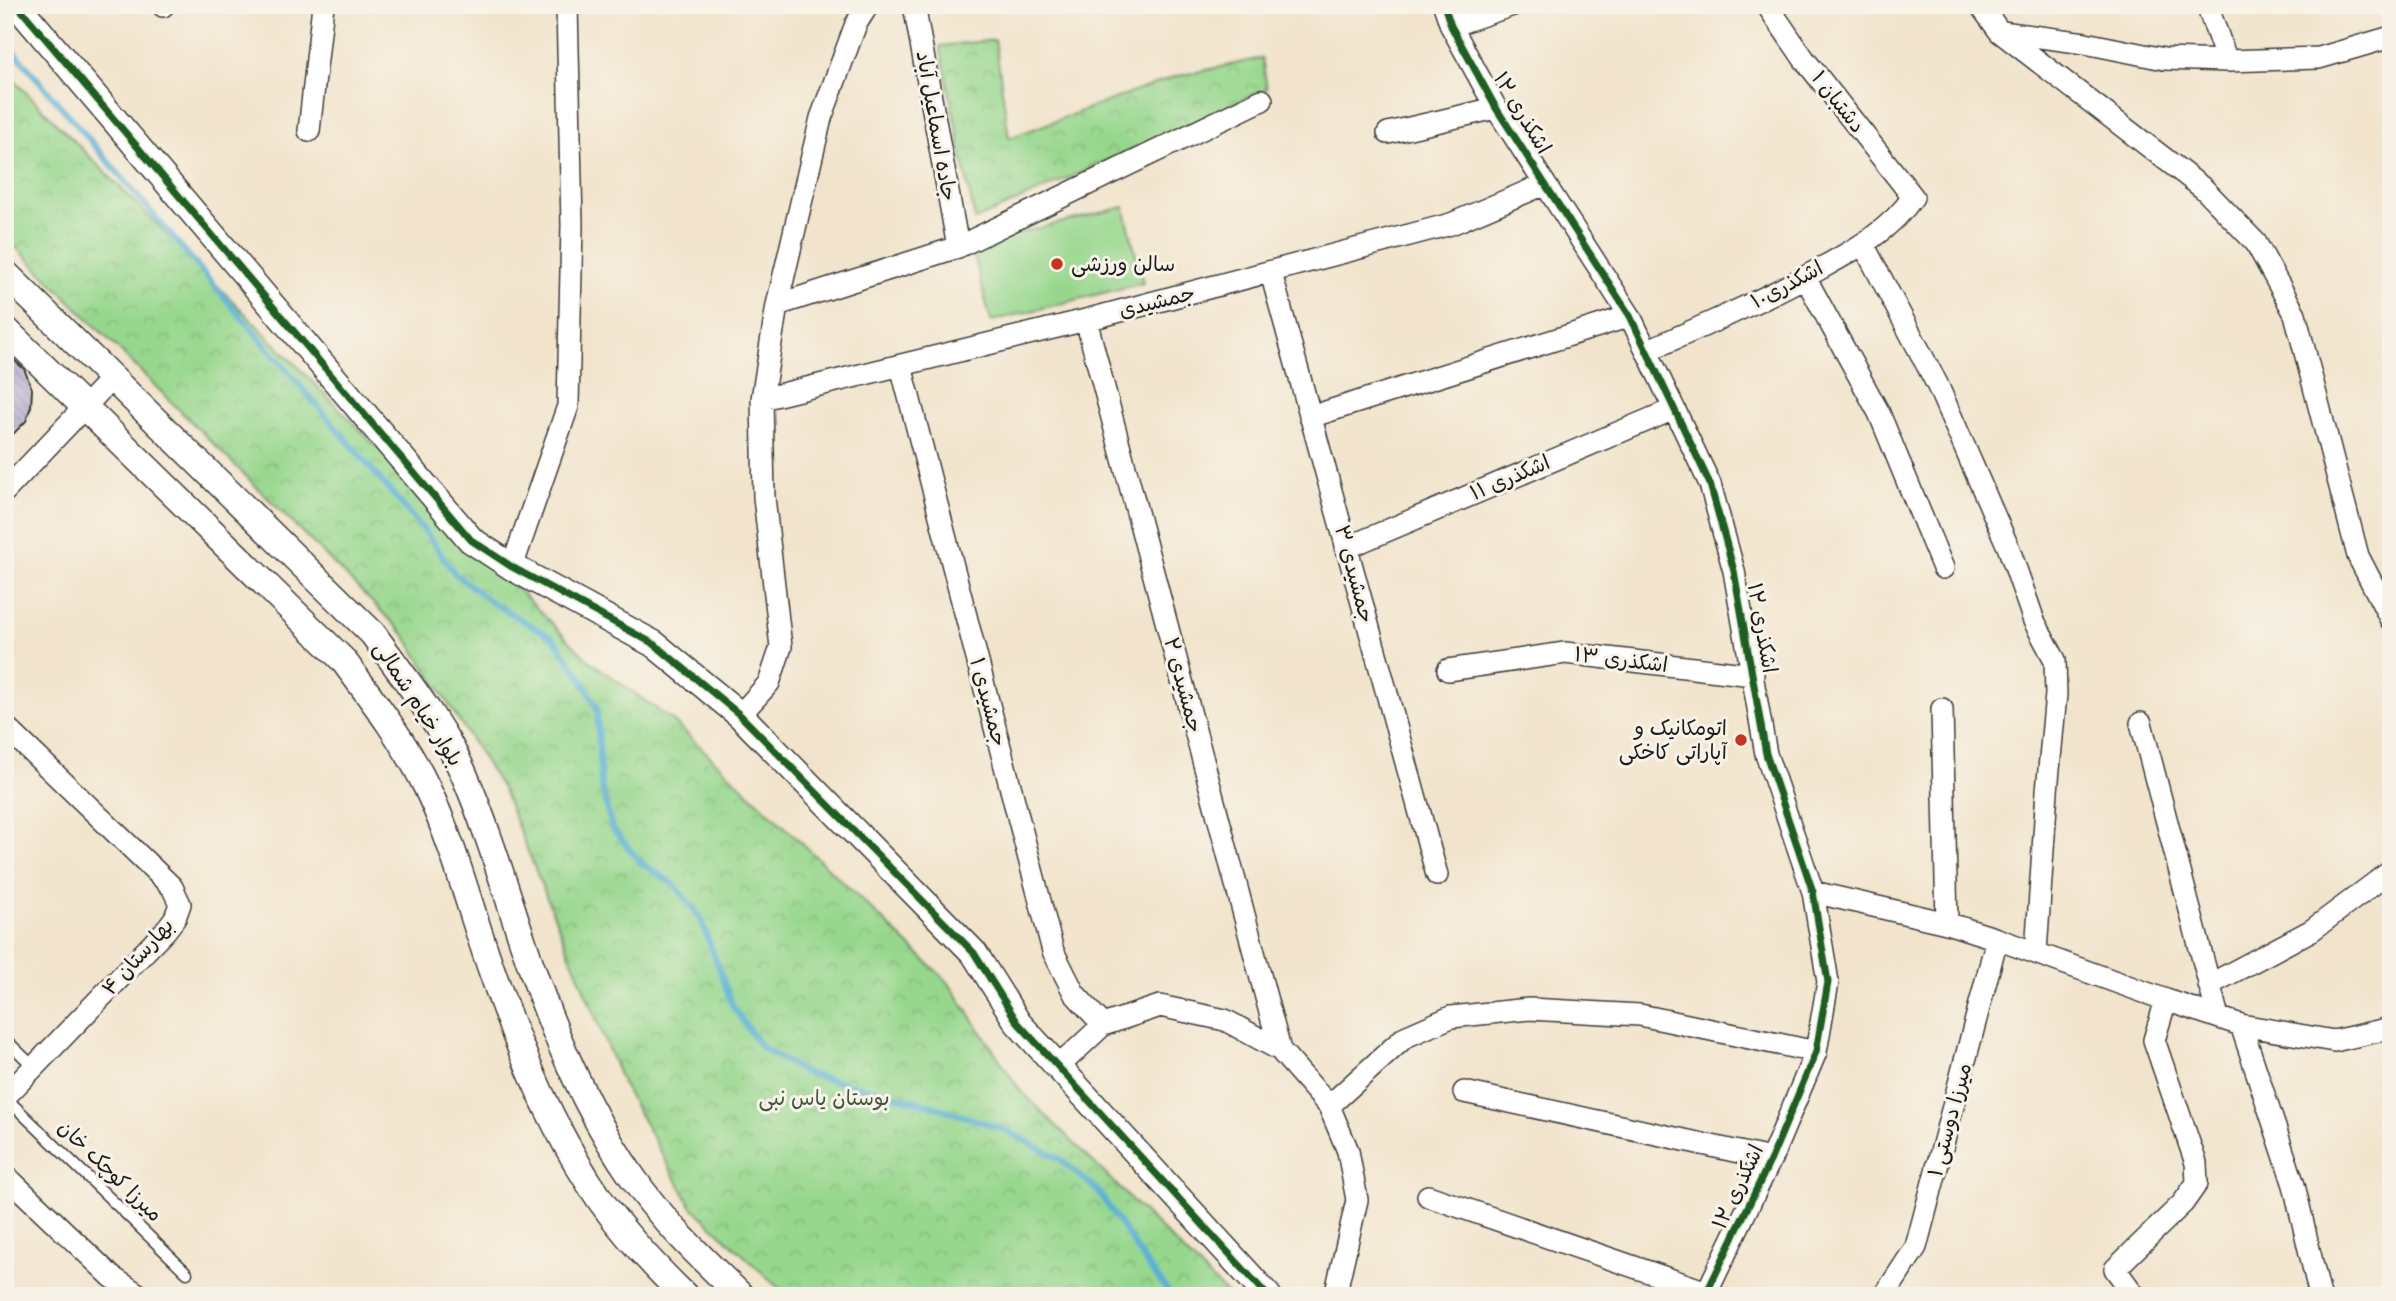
<svg xmlns="http://www.w3.org/2000/svg" width="2396" height="1301" font-family="'Balsamiq Sans','Playpen Sans Arabic',sans-serif">
<style>
.grass{fill:#97d78d;stroke:#5a7a54;stroke-width:2}
.park{fill:url(#park-crowns);stroke:#5a7a54;stroke-width:2}
.lines{fill:none;stroke-linecap:round;stroke-linejoin:round}
.stream{stroke:#5ab0d6;stroke-width:6}
.building{fill:url(#building-back-hatch)}
.service-casing{stroke:#3c3a36;stroke-width:13}
.minor-casing{stroke:#3c3a36;stroke-width:24}
.tertiary-casing{stroke:#3c3a36;stroke-width:29}
.service{stroke:#fff;stroke-width:10}
.minor{stroke:#fff;stroke-width:21}
.tertiary{stroke:#fff;stroke-width:26}
.cycleway-casing{stroke:#f7f3e8;stroke-width:11}
.cycleway{stroke:#1b5e20;stroke-width:7}
.poi-dot{fill:#c8321e;stroke:#f7f3e8;stroke-width:2.5}
.labels{text-anchor:middle;dominant-baseline:central;stroke-width:6;stroke-linejoin:round;paint-order:stroke}
.street-label{font-size:21px;fill:#1c1c1c;stroke:#f7f3e8}
.poi-label{font-size:21px;fill:#1c1c1c;stroke:#f7f3e8;text-anchor:start}
.park-label{font-size:21px;fill:#41543e;stroke:#f7f3e8}
</style>
<defs>
<pattern id="park-crowns" width="20" height="18" patternUnits="userSpaceOnUse" patternTransform="scale(1.75)"><rect width="20" height="18" fill="#97d78d"/><path d="M2 6a3 3 0 1 1 6 0M12 15a3 3 0 1 1 6 0" fill="none" stroke="#82b879"/></pattern>
<pattern id="building-back-hatch" width="6" height="6" patternUnits="userSpaceOnUse" patternTransform="scale(1.75)"><rect width="6" height="6" fill="#aca3cc"/><path d="M-1 5l2 2M0 0l6 6M5-1l2 2" fill="none" stroke="#8b84a5"/></pattern>
</defs>
<rect width="100%" height="100%" fill="#f7f3e8"/>
<filter id="ink" filterUnits="userSpaceOnUse"><feTurbulence type="fractalNoise" baseFrequency=".0143" numOctaves="2"/><feDisplacementMap in="SourceGraphic" scale="14" xChannelSelector="R" yChannelSelector="G"/><feConvolveMatrix kernelMatrix="1 2 1 2 8 2 1 2 1" color-interpolation-filters="sRGB"/></filter>
<filter id="wash" filterUnits="userSpaceOnUse"><feTurbulence type="fractalNoise" baseFrequency=".00686" numOctaves="4" result="noise"/><feDisplacementMap in="SourceGraphic" scale="28" xChannelSelector="R" yChannelSelector="G"/><feGaussianBlur stdDeviation="1.57" result="paint"/><feColorMatrix in="noise" values="0 0 0 0 0 0 0 0 0 0 0 0 0 0 0 0 0 1.4 0 .05"/><feComposite in="paint" operator="in"/></filter>
<g filter="url(#wash)">
<rect width="100%" height="100%" fill="#f2e4cc"/>
<path class="grass" d="M1124,207L1143,283L991,321L971,245Z"/>
<path class="park" d="M995,40L1009,138L1174,77L1262,58L1267,89L975,220L940,46Z
M5,71L586,658L673,721L948,982L1020,1090L1229,1296H787L691,1206L623,1085L503,790L404,634L5,236Z"/>
<g class="lines">
<path class="stream" d="M5,41L427,534L455,574L491,602L553,638L579,674L597,708L601,784L612,828L641,863L674,884L700,917L733,1007L761,1047L805,1073L930,1105L1003,1129L1060,1159L1098,1191L1151,1270L1172,1296"/>
</g>
<g id="blocks">
<path class="building" d="M5,352L24,369L32,389L31,406L26,421L5,442Z"/>
</g>
</g>
<g filter="url(#ink)">
<use href="#blocks" fill-opacity="0" stroke="#3c3a36" stroke-width="2"/>
<g class="lines">
<defs>
<path id="service" d="M5,1039L34,1067
M5,1097L187,1273"/>
<path id="minor" d="M914,5L958,247
M1444,5L1451,26L1496,108L1630,316L1710,484L1734,571L1766,754L1813,892L1828,982L1816,1052L1771,1159L1705,1296
M1980,5L2000,32L2204,189L2256,243L2295,314L2358,556L2391,620
M2207,5L2227,61
M163,6V5
M1451,26L1513,5
M2002,32L2085,43L2164,59L2227,61L2319,58L2391,37
M309,131L323,5
M1388,133L1496,108
M1863,244L1937,384L2009,549L2034,621L2055,660L2056,694L2047,791L2036,952
M1271,273L1437,875
M1805,277L1879,413L1943,568
M777,305L958,247L1262,100
M1086,320L1280,1050
M1646,351C1704,326 1761,301 1816,271C1852,251 1889,232 1913,197L1804,59L1767,5
M901,366L1053,951L1074,993L1103,1025
M762,399L1086,320L1451,224L1545,184
M1310,417L1630,316
M5,491L112,378
M1346,548L1674,409
M512,567L568,406L572,225L567,5
M1448,670L1565,653L1753,675
M1942,709L1947,923
M740,715L769,683L781,647L764,497L762,399L777,305L821,118L856,24L868,5
M2141,723L2218,1017
M5,726L172,887L180,904L175,918L165,931L5,1097
M1813,892L1947,923L1997,939L2166,1000L2241,1025L2334,1041L2391,1028
M2209,985L2312,930L2391,871
M2241,1025L2294,1185L2320,1296
M1058,1067L1103,1025L1160,1006L1225,1020L1280,1050L1329,1106L1348,1151L1357,1200L1335,1296
M1464,1092L1771,1159
M1329,1106L1405,1037L1451,1017L1529,1009L1640,1015L1816,1052
M5,1175L112,1277L141,1296
M1428,1196L1707,1292
M1886,1293L1916,1247L1997,939
M2135,1296L2115,1269L2183,1203L2197,1183L2196,1163L2154,1040L2166,1000"/>
<path id="tertiary" d="M17,5L471,540L512,567L654,644L740,715L974,953L1018,1023L1268,1296
M5,273L373,634C403,676 442,725 463,772C490,834 508,899 530,963C555,1037 588,1114 633,1178C663,1222 703,1259 741,1296
M5,329L343,660C373,700 405,742 427,788C456,849 471,914 494,977C521,1055 554,1133 601,1201C625,1235 655,1267 685,1296"/>
</defs>
<use href="#service" class="service-casing"/>
<use href="#minor" class="minor-casing"/>
<use href="#tertiary" class="tertiary-casing"/>
<use href="#service" class="service"/>
<use href="#minor" class="minor"/>
<use href="#tertiary" class="tertiary"/>
<defs>
<path id="cycleway" d="M17,5L471,540L512,567L654,644L740,715L974,953L1018,1023L1268,1296
M1444,5L1451,26L1496,108L1630,316L1710,484L1734,571L1766,754L1813,892L1828,982L1816,1052L1771,1159L1705,1296"/>
</defs>
<use href="#cycleway" class="cycleway-casing"/>
<use href="#cycleway" class="cycleway"/>
</g>
</g>
<g class="poi-dot">
<circle cx="1057" cy="264" r="7"/>
<circle cx="1741" cy="740" r="7"/>
</g>
<g class="labels">
<g class="street-label">
<text transform="translate(1838 102) rotate(52)">دشتبان ۱</text>
<text transform="translate(1522 113) rotate(59)">اشکذری ۱۲</text>
<text transform="translate(936 126) rotate(80)">جاده اسماعیل آباد</text>
<text transform="translate(1787 285) rotate(-28)">اشکذری۱۰</text>
<text transform="translate(1157 302) rotate(-14)">جمشیدی</text>
<text transform="translate(1510 478) rotate(-23)">اشکذری ۱۱</text>
<text transform="translate(1354 574) rotate(75)">جمشیدی ۳</text>
<text transform="translate(1762 628) rotate(80)">اشکذری ۱۲</text>
<text transform="translate(1621 660) rotate(7)">اشکذری ۱۳</text>
<text transform="translate(1183 685) rotate(75)">جمشیدی ۲</text>
<text transform="translate(988 702) rotate(75)">جمشیدی ۱</text>
<text transform="translate(418 704) rotate(57)">بلوار خیام شمالی</text>
<text transform="translate(138 957) rotate(-48)">بهارستان ۴</text>
<text transform="translate(1950 1120) rotate(-75)">میرزا دوستی ۱</text>
<text transform="translate(110 1171) rotate(44)">میرزا کوچک خان</text>
<text transform="translate(1738 1187) rotate(-64)">اشکذری ۱۲</text>
</g>
<g class="poi-label">
<text x="1071" y="264">سالن ورزشی</text>
<text x="1727" y="728" text-anchor="end">اتومکانیک و<tspan x="1727" dy="24">آپاراتی کاخکی</tspan></text>
</g>
<g class="park-label">
<text x="824" y="1098">بوستان یاس نبی</text>
</g>
</g>
<rect width="2396" height="1301" fill="none" stroke="#f7f3e8" stroke-width="28"/>
</svg>
